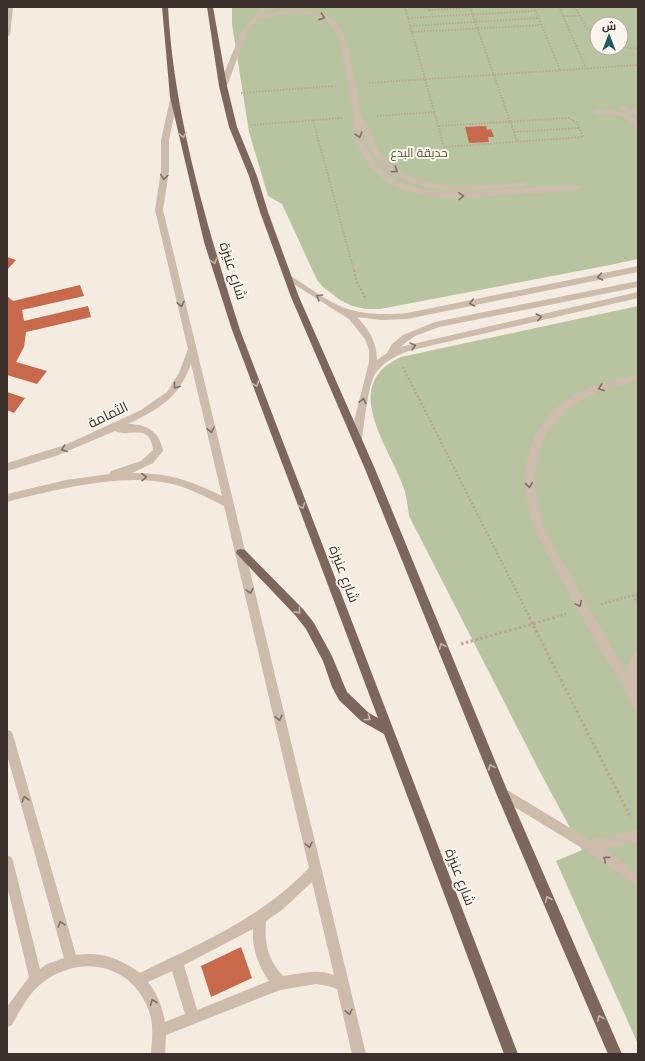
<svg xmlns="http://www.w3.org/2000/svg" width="645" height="1061" font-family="'Varela Round',Cairo,sans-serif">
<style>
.green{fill:#b8c4a0;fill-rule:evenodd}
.building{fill:#c8694b}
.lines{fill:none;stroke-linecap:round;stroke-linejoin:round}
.path-far2{stroke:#b9a596;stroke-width:2;stroke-dasharray:1.5 1.5;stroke-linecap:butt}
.path-far1{stroke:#b9a596;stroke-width:2.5;stroke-dasharray:2 2;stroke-linecap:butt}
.path{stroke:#b9a596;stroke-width:3;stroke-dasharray:2.5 2.5;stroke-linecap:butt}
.minor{fill:#cdbbac;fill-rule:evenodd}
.major{fill:#7d675c;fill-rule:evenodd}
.oneway{stroke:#7d6f65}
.oneway2{stroke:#c2b5ac}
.labels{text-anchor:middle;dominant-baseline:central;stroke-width:4;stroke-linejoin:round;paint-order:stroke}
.far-park-label{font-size:12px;fill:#4a5a2e;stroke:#fbf5ee}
.street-label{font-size:14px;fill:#3b302b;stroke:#fbf5ee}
</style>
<rect width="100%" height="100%" fill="#f4ebe1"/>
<path class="green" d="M232,7H638V259L610,265L380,309H366L352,306L340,300L323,287L317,280L282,204L268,196L249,132L232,24ZM597,24H621V48H597Z
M638,306V1044L556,861L582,850L539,770L409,516C408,508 407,500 405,492C392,449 337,386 401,357Z"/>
<path class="building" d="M486,126L487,130L491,129L494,137H488L489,142L469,143L465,127Z
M7,257L16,260L7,270Z
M80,285L84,296L22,310L24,321L88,306L91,317L26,332L24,347L16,362L47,371L37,384L7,375V296L13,301Z
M7,392L25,398L14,413L7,410Z
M241,947L252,978L211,997L201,966Z"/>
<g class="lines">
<path class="path-far2" d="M405,7L444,147L583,137L577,123L569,118L439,126
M428,7L429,10L475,7
M470,7L517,141
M534,7L560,70
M559,7L586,68
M575,7L585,26L597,37
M563,16H579
M408,18L535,11
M410,26L538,18
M412,32L541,25
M621,47L638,49
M369,83L638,65
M241,93L334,86
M377,116L435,112
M313,120L354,271
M251,125L342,118
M514,132L579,128"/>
<path class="path-far1" d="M354,270L356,280L366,300
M403,367L530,618
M633,595L638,603
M601,604L638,594
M553,618L566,614"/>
<path class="path" d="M529,617L631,818
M461,644L557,617"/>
<path class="minor" d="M7,7H13L10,35L7,37Z
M261,7H267L262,14C286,10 320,4 338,24C349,36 358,97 361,116C372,127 372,143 381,154C414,196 477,186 523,182L527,184L523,186C475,191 410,200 376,158C368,148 366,135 360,124C361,134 364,142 368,150C393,202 461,193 508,189C531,188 555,186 578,185L582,187C576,193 538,193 528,193C475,197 390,212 361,152C356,141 351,129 354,117L339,37C322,6 287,13 258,19L247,32L227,86L221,87L219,86L241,32Z
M171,95H177L178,97L169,140V171L163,210L174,255L366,1054H352L337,989L328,986L316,984L280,990L166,1035L165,1054H151C152,1040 154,1025 149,1011C132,964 81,953 42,983C29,993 20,1010 12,1025L7,1027V1007L29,977L7,886V855L11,857L13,861L40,969L47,964L64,958L7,755V730L11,731L13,735L76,955C100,951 120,958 140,973C201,943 260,919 309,868L224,506C206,497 188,487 168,483C121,473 52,490 7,502V494L66,480L109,474L111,471L141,461L153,450C150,422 129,438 115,431L56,456L7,471V463L65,445L141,410L167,392L179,373L188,349L155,210L161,171V140ZM191,364L222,496C190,480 168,473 132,473L153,463L163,451C160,432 147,424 128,424C159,409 179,398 191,364ZM312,882L334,975C318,968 299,974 283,976C268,960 264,943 266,921L282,910ZM253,929C252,949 258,965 269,981L197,1010L184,965ZM172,971L185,1014L165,1022C163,1009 157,993 148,982Z
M618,106H624L638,112V116L618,110Z
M595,110C610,108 628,111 638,122V129C631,126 628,118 620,116C612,114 600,117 594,112Z
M638,266V272L407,319L381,320L357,317C369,330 377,342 377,360L387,353L392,344L403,335L435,322L638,281V287L439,327L415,336L400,347L638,292V298L412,350C398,354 383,362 375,374C368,385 364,425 362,439L360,442H354L352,439L355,417L369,362V350L365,339L349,319L284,278L285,276H291C307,286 325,300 342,307C362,315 386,315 407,313Z
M638,374V380C621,385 602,389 586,398C530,428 524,484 549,538L626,672L634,652L638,650L637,680L638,711L634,710C624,687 610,666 597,644C584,621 572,598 559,575C549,556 537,538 531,518C516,467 530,417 580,392C598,383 619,379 638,374Z
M502,787L590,840L617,835L638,829V841L604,849L638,874V887L585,850L498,797L496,793L498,789Z"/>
<path class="major" d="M162,7H168C174,117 207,226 240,330L518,1054H504L384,734L361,721L339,700L332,687L323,661L306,629L295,615L236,553L237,550L241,549L245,550L303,609L314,623L332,656L347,692L369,713L378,718L232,330L204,242L170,97Z
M207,7H213L227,86L237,127L257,176L268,212L299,297L375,469L507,790L622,1054H608L496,793L365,469L291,297L260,212L249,176L229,127L219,86Z"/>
</g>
<defs><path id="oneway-chevron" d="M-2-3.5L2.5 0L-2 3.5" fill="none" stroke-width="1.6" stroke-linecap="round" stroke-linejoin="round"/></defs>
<g class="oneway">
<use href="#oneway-chevron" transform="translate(322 17) rotate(19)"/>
<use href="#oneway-chevron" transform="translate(359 135) rotate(74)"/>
<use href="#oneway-chevron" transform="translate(395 170) rotate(34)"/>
<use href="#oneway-chevron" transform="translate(164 177) rotate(98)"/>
<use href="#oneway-chevron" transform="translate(461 196) rotate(-2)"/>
<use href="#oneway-chevron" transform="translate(600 277) rotate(168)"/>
<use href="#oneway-chevron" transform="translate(319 297) rotate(-149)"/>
<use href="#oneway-chevron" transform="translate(472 303) rotate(168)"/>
<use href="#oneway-chevron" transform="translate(181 304) rotate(77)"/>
<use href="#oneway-chevron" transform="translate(539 317) rotate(-13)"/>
<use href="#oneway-chevron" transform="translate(413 346) rotate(-15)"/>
<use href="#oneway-chevron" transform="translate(176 386) rotate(126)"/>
<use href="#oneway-chevron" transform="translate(601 388) rotate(160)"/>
<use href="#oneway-chevron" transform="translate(363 401) rotate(-78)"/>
<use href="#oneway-chevron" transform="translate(211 430) rotate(77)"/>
<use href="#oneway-chevron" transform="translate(64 449) rotate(160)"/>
<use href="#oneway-chevron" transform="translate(144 477) rotate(-2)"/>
<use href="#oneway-chevron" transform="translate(529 485) rotate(85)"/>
<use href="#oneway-chevron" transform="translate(250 591) rotate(77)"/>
<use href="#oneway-chevron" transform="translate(579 604) rotate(62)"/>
<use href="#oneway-chevron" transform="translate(279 718) rotate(77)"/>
<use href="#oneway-chevron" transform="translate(25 799) rotate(-106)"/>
<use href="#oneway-chevron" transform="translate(309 845) rotate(77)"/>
<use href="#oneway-chevron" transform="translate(606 859) rotate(-143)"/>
<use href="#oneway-chevron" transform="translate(61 924) rotate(-106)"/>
<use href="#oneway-chevron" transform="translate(153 1002) rotate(-112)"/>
<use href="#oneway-chevron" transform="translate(349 1012) rotate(77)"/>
</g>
<g class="oneway2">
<use href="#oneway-chevron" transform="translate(183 135) rotate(77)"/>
<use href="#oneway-chevron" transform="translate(214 261) rotate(72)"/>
<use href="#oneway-chevron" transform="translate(256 384) rotate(70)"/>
<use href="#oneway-chevron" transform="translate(302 506) rotate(69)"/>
<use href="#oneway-chevron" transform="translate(298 611) rotate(49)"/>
<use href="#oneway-chevron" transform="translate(442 646) rotate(-112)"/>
<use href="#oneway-chevron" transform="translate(368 718) rotate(34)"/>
<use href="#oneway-chevron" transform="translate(491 767) rotate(-112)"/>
<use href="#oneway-chevron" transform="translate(548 899) rotate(-113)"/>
<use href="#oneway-chevron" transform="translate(600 1018) rotate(-113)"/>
</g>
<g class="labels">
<g class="far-park-label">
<text x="419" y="153">حديقة البدع</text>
</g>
<g class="street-label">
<text transform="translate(233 271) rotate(72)">شارع عنيزة</text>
<text transform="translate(108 415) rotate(-26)">الثمامة</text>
<text transform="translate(344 574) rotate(69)">شارع عنيزة</text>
<text transform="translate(460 877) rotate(69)">شارع عنيزة</text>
</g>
</g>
<rect width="645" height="1061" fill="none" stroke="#3b302b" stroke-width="16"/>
<g transform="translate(609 36)"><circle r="19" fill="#fbf5ee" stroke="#aea6a0"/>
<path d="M0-3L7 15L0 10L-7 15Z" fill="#1f5a5e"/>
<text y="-6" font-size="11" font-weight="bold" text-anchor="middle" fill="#3b302b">ش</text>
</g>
</svg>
